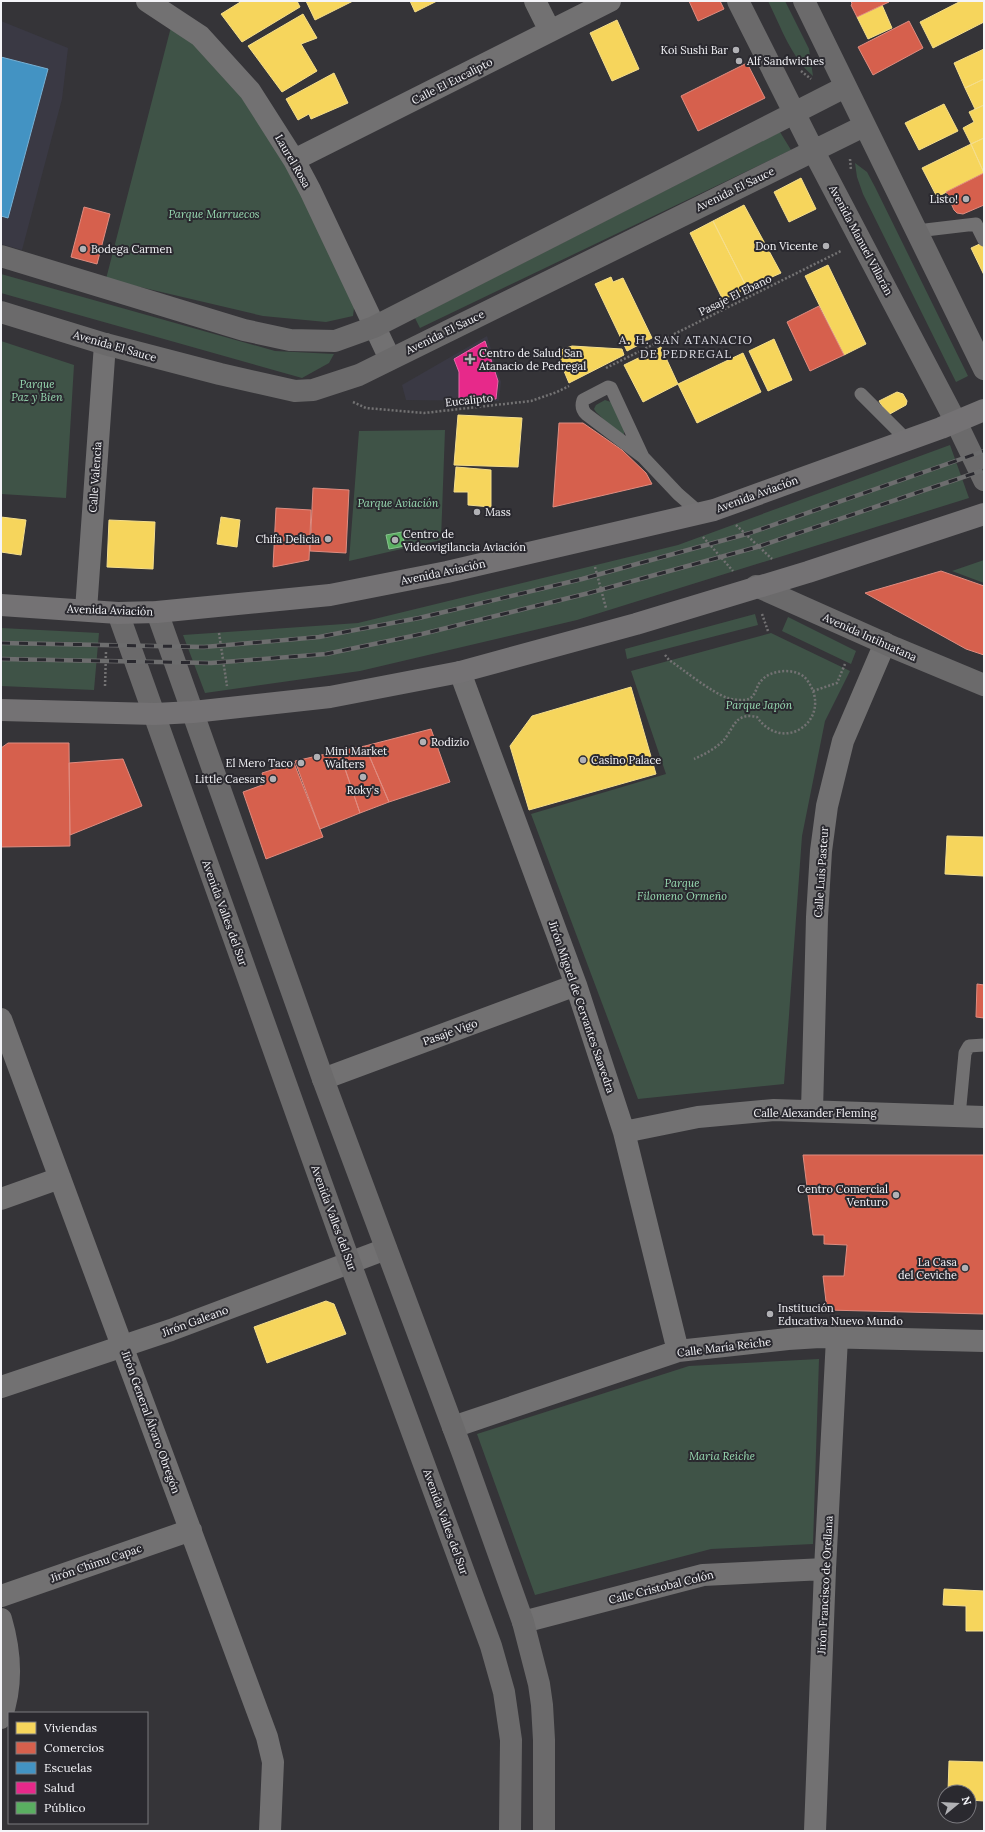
<svg xmlns="http://www.w3.org/2000/svg" width="985" height="1832" font-family="Lora,serif">
<style>
.built{fill:#3a3944}
.green{fill:#3f5347}
.homes{fill:#f6d55c;stroke:#f5de8b}
.shops{fill:#d6604d;stroke:#df8c80}
.schools{fill:#4393c3;stroke:#78b0d3}
.health{fill:#e7298a;stroke:#eb66ab}
.public{fill:#5aae61;stroke:#88c38e}
.lines{fill:none;stroke-linecap:round;stroke-linejoin:round}
.path{stroke:#737273;stroke-width:2.5;stroke-dasharray:2 2;stroke-linecap:butt}
.lane{stroke:#727172;stroke-width:13}
.street{stroke:#727172;stroke-width:22}
.secondary{stroke:#6b6a6b;stroke-width:22}
.primary{stroke:#747274;stroke-width:22}
.rail-casing{stroke:#6d6d6e;stroke-width:4.5}
.rail{stroke:#2a292f;stroke-width:3;stroke-dasharray:9;stroke-linecap:butt}
.poi-dot{fill:#b1b1b5;stroke:#2a292f;stroke-width:1.5}
.labels{text-anchor:middle;dominant-baseline:central;stroke-width:4;stroke-linejoin:round;paint-order:stroke}
.poi-label{font-size:11px;fill:#f4f4f8;stroke:#2a292f;text-anchor:start}
.street-label{font-size:11px;fill:#f4f4f8;stroke:#2a292f}
.park-label{font-size:11px;font-style:italic;fill:#9addb4;stroke:#2a292f}
.neighbourhood-label{font-size:12px;letter-spacing:1px;fill:#d9d9e1;stroke:#2a292f}
</style>
<rect width="100%" height="100%" fill="#353438"/>
<path class="built" d="M1,21L68,48L62,99L22,250L1,244Z
M487,336L501,382L499,401L406,400L402,385Z"/>
<path class="green" d="M768,1H785L809,49L813,76C791,57 781,27 768,1Z
M171,27L195,45L245,98L289,164L355,300L353,316L326,322L263,316L106,279Z
M780,132L791,150L420,328L415,318Z
M855,163L867,172L875,187L968,376L956,382L863,194L857,177Z
M1,274L275,351L334,354L329,363L302,378L1,293Z
M1,341L74,365L66,498L1,494Z
M605,400L611,402L624,429V434L621,436L596,412L594,409L596,405Z
M445,430L441,540L349,561L359,431Z
M950,445L969,498L577,620L360,671L205,693L183,635L358,623L678,545Z
M984,560V583L952,571Z
M755,614L758,625L627,659L625,649Z
M788,617L856,651L851,664L782,631Z
M1,628L99,633L94,690L1,686Z
M771,633L850,671L825,721L802,836L784,1084L638,1099L531,814L666,774L631,671Z
M819,1359L813,1544L711,1549L535,1595L477,1434L689,1366Z"/>
<path class="homes" d="M242,1H297L300,7L242,42L221,14Z
M306,1H353L315,20Z
M410,1H437L415,12Z
M961,1H984V22L933,48L920,22Z
M882,5L892,28L868,39L857,17Z
M303,14L317,38L301,44L317,71L282,92L248,46Z
M617,20L639,69L612,81L590,33Z
M984,49V79L965,88L954,63Z
M334,73L348,103L311,119L309,114L298,120L286,99Z
M984,79V105L975,109L965,88Z
M944,104L958,131L919,150L905,123Z
M984,105V138L971,144L963,128L974,122L969,112Z
M984,138V173L971,144Z
M971,144L984,173L937,197L922,168Z
M801,178L816,209L789,222L774,192Z
M744,205L781,273L747,288L713,221Z
M713,221L747,288L723,300L690,233Z
M984,242V275L971,248Z
M828,265L866,344L844,355L805,276Z
M611,277L613,282L623,278L652,338L627,351L595,284Z
M774,339L792,380L768,391L749,351Z
M572,346L622,349L624,355L569,383L556,352Z
M661,347L678,384L643,402L624,365Z
M743,353L761,392L697,423L678,384Z
M897,392L903,394L907,401L906,405L888,415L879,401Z
M458,415L522,418L518,467L454,465Z
M456,467L491,470V507L468,505V492H454Z
M1,517L26,520L21,555L1,552Z
M221,517L240,520L237,547L217,544Z
M109,520L155,522L153,569L107,567Z
M631,687L656,774L529,810L510,746L532,716Z
M947,836L984,837V876L945,874Z
M326,1301L334,1304L346,1334L267,1363L254,1327Z
M944,1589L984,1591V1631H966V1606L943,1605Z
M949,1761L984,1762V1801L969,1800V1792H948Z"/>
<path class="shops" d="M689,1H720L724,9L698,21Z
M851,1H889V2L857,17L851,5L852,4Z
M909,21L923,48L873,75L858,47Z
M747,63L765,98L698,131L681,96Z
M984,173V205L963,214L957,213L954,210L946,192Z
M84,207L110,214L97,264L71,257Z
M819,306L844,355L810,371L787,322Z
M559,423H583L622,450L646,473L652,484L553,507Z
M313,488L349,490L346,553L310,551Z
M276,508L311,510L309,560L273,567Z
M941,571L984,586V655L966,649L865,593Z
M431,729L450,782L389,802L365,746Z
M8,743H69L70,846L1,847V748Z
M365,746L389,802L360,813L339,751Z
M339,751L360,813L320,829L295,761Z
M123,759L142,806L70,835L69,763Z
M294,763L323,837L266,859L243,792L265,784L262,773Z
M977,984L984,985V1018L976,1017Z
M803,1155H984V1314L827,1310L823,1276H844L847,1245L824,1244V1235H813Z"/>
<path class="schools" d="M1,57L48,69L8,218L1,216Z"/>
<path class="health" d="M485,341L498,381L496,399L459,398V372L454,359Z"/>
<path class="public" d="M402,532L405,546L389,549L386,535Z"/>
<g class="lines">
<path class="path" d="M801,71L811,79
M850,159L851,170
M606,368L841,251
M353,402L366,408L424,413L531,401L557,392L569,386
M736,525L772,559
M703,537L733,571
M595,567L606,608
M762,614L768,631
M219,633L227,686
M665,655L669,660C684,670 712,693 728,698C734,700 744,701 749,699C756,696 756,686 761,681C770,669 798,667 807,680C835,718 784,756 757,717C752,716 746,715 741,718C735,720 729,734 724,740C715,749 705,754 694,759
M105,686L106,652
M813,691L837,683L845,664"/>
<path class="lane" d="M917,231L976,224L984,240
M861,394L907,440
M643,457L611,388L608,387L583,400C581,406 582,410 586,414L643,457L678,494L701,514
M959,1116L965,1053L969,1046L984,1045"/>
<path class="street" d="M147,1L200,36L250,91L294,160L310,190L390,359
M535,1L550,31
M294,160L610,1
M86,610L105,344
M460,672L576,985L624,1132L678,1351
M1,1019L267,1737L273,1762L270,1831
M323,1079L576,985
M812,1111L817,917L821,851L827,806L843,741L885,643
M624,1132L698,1117L774,1110L984,1117
M1,1199L60,1178
M1,1387L171,1330L386,1249
M453,1427L678,1351L788,1339L820,1337L984,1341
M1,1596L191,1530
M1,1619C11,1653 13,1685 1,1718
M523,1622L703,1575L825,1569
M815,1831L825,1569L837,1338"/>
<path class="secondary" d="M738,1L813,150L956,422L984,480
M804,1L984,369
M1,256L244,330L290,340L335,341L374,327L845,87
M1,312L105,344L220,374L295,391L313,390L359,375L864,126
M756,586L895,648L984,685
M157,612L323,1079L463,1454L523,1622L539,1684L542,1705L544,1740V1831
M118,613L343,1244L491,1646L504,1692L511,1740L510,1831"/>
<path class="primary" d="M1,605L118,613L157,612L330,595L447,572L714,510L941,428L984,410
M1,710L155,714L193,712L330,697L460,672L636,624L808,572L984,514"/>
<defs>
<path id="rail" d="M1,643L204,647L319,637L355,630L419,618L582,579L750,533L984,451
M1,659L211,663L326,654L422,634L589,593L757,547L984,470"/>
</defs>
<use href="#rail" class="rail-casing"/>
<use href="#rail" class="rail"/>
</g>
<g class="poi-dot">
<circle cx="736" cy="50" r="4"/>
<circle cx="739" cy="61" r="4"/>
<circle cx="966" cy="199" r="4"/>
<circle cx="826" cy="246" r="4"/>
<circle cx="83" cy="249" r="4"/>
<path d="M468 353h4v4h4v4h-4v4h-4v-4h-4v-4h4z"/>
<circle cx="477" cy="512" r="4"/>
<circle cx="328" cy="539" r="4"/>
<circle cx="395" cy="540" r="4"/>
<circle cx="423" cy="742" r="4"/>
<circle cx="317" cy="757" r="4"/>
<circle cx="583" cy="760" r="4"/>
<circle cx="301" cy="763" r="4"/>
<circle cx="363" cy="777" r="4"/>
<circle cx="273" cy="779" r="4"/>
<circle cx="896" cy="1195" r="4"/>
<circle cx="965" cy="1268" r="4"/>
<circle cx="770" cy="1314" r="4"/>
</g>
<g class="labels">
<g class="poi-label">
<text x="728" y="50" text-anchor="end">Koi Sushi Bar</text>
<text x="747" y="61">Alf Sandwiches</text>
<text x="958" y="199" text-anchor="end">Listo!</text>
<text x="818" y="246" text-anchor="end">Don Vicente</text>
<text x="91" y="249">Bodega Carmen</text>
<text x="479" y="353">Centro de Salud San<tspan x="479" dy="13">Atanacio de Pedregal</tspan></text>
<text x="485" y="512">Mass</text>
<text x="403" y="534">Centro de<tspan x="403" dy="13">Videovigilancia Aviación</tspan></text>
<text x="320" y="539" text-anchor="end">Chifa Delicia</text>
<text x="431" y="742">Rodizio</text>
<text x="325" y="751">Mini Market<tspan x="325" dy="13">Walters</tspan></text>
<text x="591" y="760">Casino Palace</text>
<text x="293" y="763" text-anchor="end">El Mero Taco</text>
<text x="265" y="779" text-anchor="end">Little Caesars</text>
<text x="363" y="790" text-anchor="middle">Roky's</text>
<text x="888" y="1189" text-anchor="end">Centro Comercial<tspan x="888" dy="13">Venturo</tspan></text>
<text x="957" y="1262" text-anchor="end">La Casa<tspan x="957" dy="13">del Ceviche</tspan></text>
<text x="778" y="1308">Institución<tspan x="778" dy="13">Educativa Nuevo Mundo</tspan></text>
</g>
<g class="street-label">
<text transform="translate(452 81) rotate(-27)">Calle El Eucalipto</text>
<text transform="translate(293 161) rotate(60)">Laurel Rosa</text>
<text transform="translate(735 189) rotate(-26)">Avenida El Sauce</text>
<text transform="translate(861 240) rotate(62)">Avenida Manuel Villarán</text>
<text transform="translate(735 295) rotate(-26)">Pasaje El Ebano</text>
<text transform="translate(445 332) rotate(-26)">Avenida El Sauce</text>
<text transform="translate(115 346) rotate(16)">Avenida El Sauce</text>
<text transform="translate(469 400) rotate(-6)">Eucalipto</text>
<text transform="translate(95 477) rotate(-86)">Calle Valencia</text>
<text transform="translate(757 494) rotate(-20)">Avenida Aviación</text>
<text transform="translate(443 572) rotate(-12)">Avenida Aviación</text>
<text transform="translate(110 610) rotate(2)">Avenida Aviación</text>
<text transform="translate(870 637) rotate(24)">Avenida Intihuatana</text>
<text transform="translate(821 872) rotate(-86)">Calle Luis Pasteur</text>
<text transform="translate(225 913) rotate(70)">Avenida Valles del Sur</text>
<text transform="translate(582 1007) rotate(71)">Jirón Miguel de Cervantes Saavedra</text>
<text transform="translate(450 1032) rotate(-20)">Pasaje Vigo</text>
<text x="815" y="1113">Calle Alexander Fleming</text>
<text transform="translate(334 1218) rotate(70)">Avenida Valles del Sur</text>
<text transform="translate(195 1321) rotate(-20)">Jirón Galeano</text>
<text transform="translate(724 1347) rotate(-7)">Calle María Reiche</text>
<text transform="translate(151 1422) rotate(70)">Jirón General Álvaro Obregón</text>
<text transform="translate(446 1522) rotate(70)">Avenida Valles del Sur</text>
<text transform="translate(96 1563) rotate(-19)">Jirón Chimu Capac</text>
<text transform="translate(825 1585) rotate(-87)">Jirón Francisco de Orellana</text>
<text transform="translate(661 1587) rotate(-14)">Calle Cristobal Colón</text>
</g>
<g class="park-label">
<text x="214" y="214">Parque Marruecos</text>
<text x="37" y="384">Parque<tspan x="37" dy="13">Paz y Bien</tspan></text>
<text x="398" y="503">Parque Aviación</text>
<text x="759" y="705">Parque Japón</text>
<text x="682" y="883">Parque<tspan x="682" dy="13">Filomeno Ormeño</tspan></text>
<text x="722" y="1456">Maria Reiche</text>
</g>
<g class="neighbourhood-label">
<text x="686" y="339">A. H. SAN ATANACIO<tspan x="686" dy="14">DE PEDREGAL</tspan></text>
</g>
</g>
<rect width="985" height="1832" fill="none" stroke="#f4f4f8" stroke-width="4"/>
<rect x="8" y="1712" width="140" height="112" fill="#2a292f" stroke="#7b7a7f"/>
<rect x="16" y="1722" width="20" height="12" fill="#f6d55c" stroke="#7b7a7f"/>
<text x="44" y="1732" font-size="12" fill="#f4f4f8">Viviendas</text>
<rect x="16" y="1742" width="20" height="12" fill="#d6604d" stroke="#7b7a7f"/>
<text x="44" y="1752" font-size="12" fill="#f4f4f8">Comercios</text>
<rect x="16" y="1762" width="20" height="12" fill="#4393c3" stroke="#7b7a7f"/>
<text x="44" y="1772" font-size="12" fill="#f4f4f8">Escuelas</text>
<rect x="16" y="1782" width="20" height="12" fill="#e7298a" stroke="#7b7a7f"/>
<text x="44" y="1792" font-size="12" fill="#f4f4f8">Salud</text>
<rect x="16" y="1802" width="20" height="12" fill="#5aae61" stroke="#7b7a7f"/>
<text x="44" y="1812" font-size="12" fill="#f4f4f8">Público</text>
<g transform="translate(957 1804) rotate(72)"><circle r="19" fill="#2a292f" stroke="#7b7a7f"/>
<path d="M0-3L7 15L0 10L-7 15Z" fill="#b1b1b5"/>
<text y="-6" font-size="11" font-weight="bold" text-anchor="middle" fill="#f4f4f8">N</text>
</g>
</svg>
